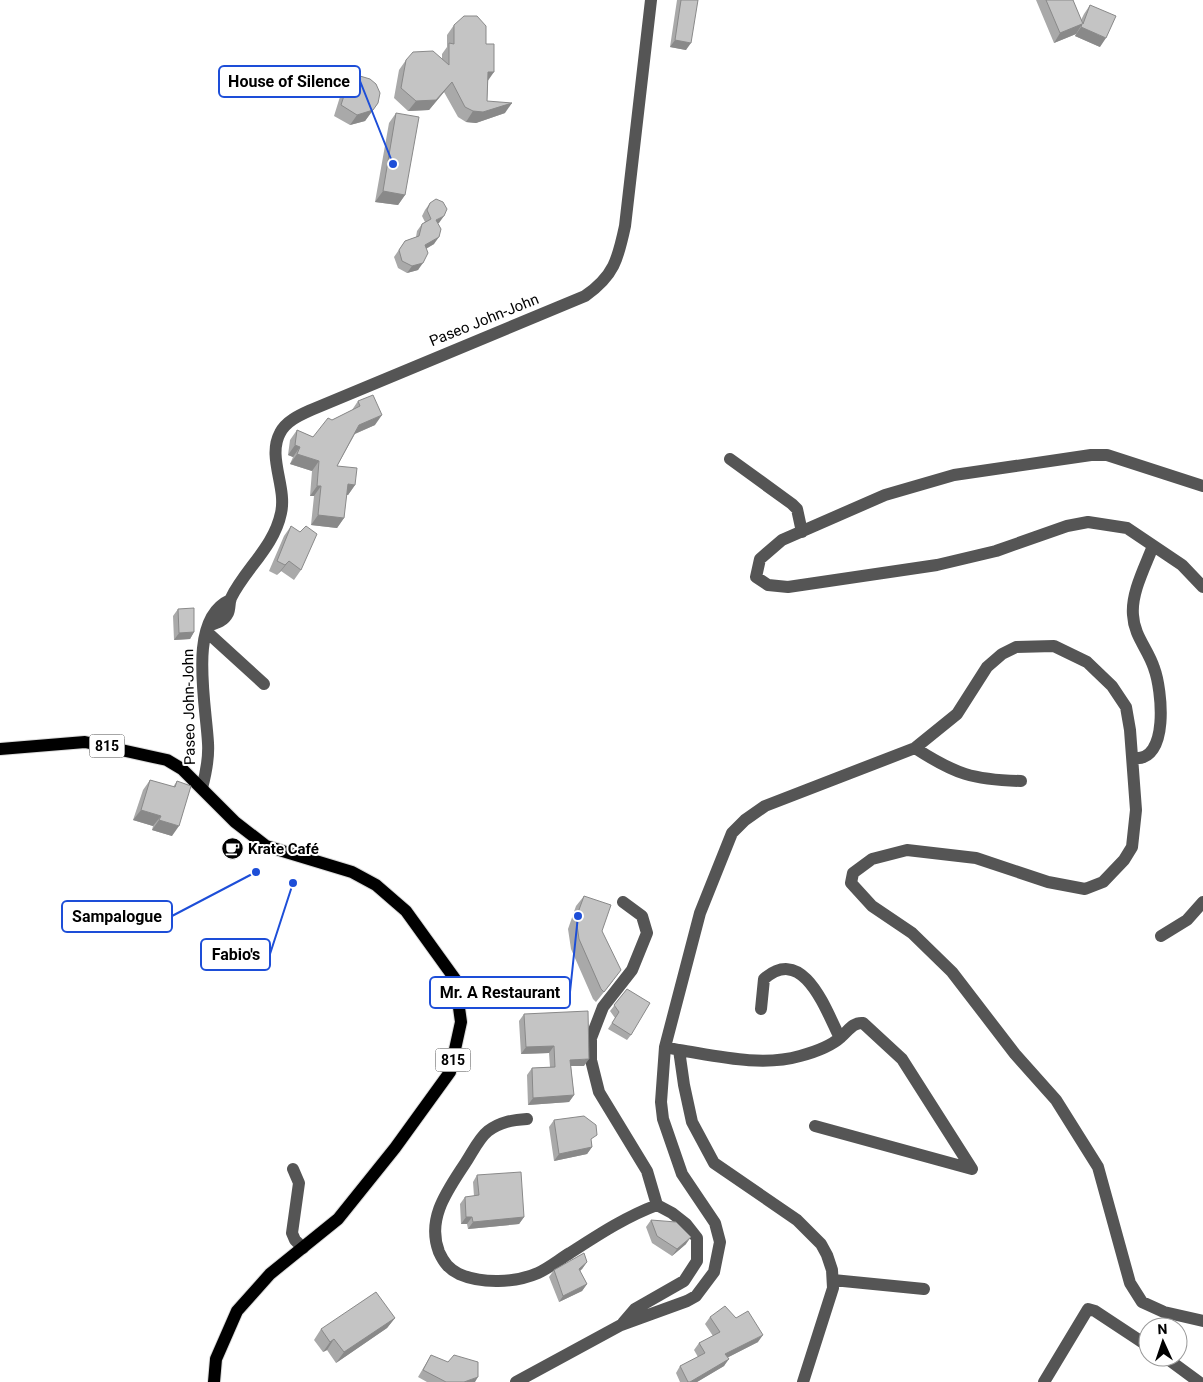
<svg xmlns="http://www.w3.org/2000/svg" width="1203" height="1382" font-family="Roboto,sans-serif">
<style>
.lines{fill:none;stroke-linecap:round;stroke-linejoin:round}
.major-casing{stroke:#dbdbdb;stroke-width:14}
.minor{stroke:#555;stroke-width:12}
.major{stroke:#000;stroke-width:12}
.wall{fill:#a9a9a9}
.shaded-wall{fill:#898989}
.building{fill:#c4c4c4;stroke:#898989}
.labels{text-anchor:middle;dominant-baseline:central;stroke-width:4;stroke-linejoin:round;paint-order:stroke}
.shield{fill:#fff;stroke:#4c4c4c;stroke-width:1}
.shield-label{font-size:14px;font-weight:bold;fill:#000}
.street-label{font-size:15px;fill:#000;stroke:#fff}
.poi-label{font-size:15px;font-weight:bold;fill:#000;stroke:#fff;text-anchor:start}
.leader{fill:none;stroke:#1d4ed8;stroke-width:2}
.callout-dot{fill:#1d4ed8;stroke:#fff;stroke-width:2}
.callout{fill:#fff;stroke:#1d4ed8;stroke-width:2}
.callout-label{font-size:16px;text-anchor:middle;font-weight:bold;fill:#000}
</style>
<rect width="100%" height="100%" fill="#fff"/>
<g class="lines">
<defs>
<path id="major" d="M0,749L85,742L167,760L182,769L235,822L266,846L352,872L376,885L406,911L455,979L461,1022L450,1072L395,1148L338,1219L270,1274L237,1311L216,1359L214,1382"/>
</defs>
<use href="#major" class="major-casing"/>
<path class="minor" d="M730,459L792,504L797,509L802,532
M1203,486L1107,455H1091L954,475L885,495L782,540L760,559L756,577L768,585L788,587L937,565L996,551L1067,526L1088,522L1127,528L1182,565L1203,587
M210,625C217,623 224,621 228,613C230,609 229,603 231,598C245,569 274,547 281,513C287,487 267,457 280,433C286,421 300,415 311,410L585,296C614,276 618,259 625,226L651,0
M207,632L264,684
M915,748C955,774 973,780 1021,781
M1133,758C1170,763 1162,689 1154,668C1148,649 1134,636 1133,615C1131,593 1145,567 1153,546
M202,788C206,773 209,758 208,743C206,703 187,619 230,600
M623,902L642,916L647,933L632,970L603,1007L591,1038V1060L599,1092L647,1171L657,1205
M1161,936L1187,920L1203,902
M761,1009L764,979C804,944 826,1011 840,1038
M665,1047L679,1050L684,1085L692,1122L714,1163L797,1220L821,1244L827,1255L832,1270L833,1288L803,1382
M679,1050C717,1056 762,1067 800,1056C815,1052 830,1047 841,1037C848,1031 853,1022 863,1023L902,1059L972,1169
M527,1119C512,1120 500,1122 488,1131C479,1138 472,1153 466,1162C448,1190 426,1218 439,1252C444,1263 449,1269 459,1274C482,1284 515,1283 538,1273C549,1268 560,1259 570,1253C598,1235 625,1217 657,1205L672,1213L686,1224L697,1238V1261L684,1281L635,1309L623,1323
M815,1126L972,1169
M293,1169L299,1183L292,1233L295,1240L303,1248
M833,1280L924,1289
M1165,1357L1199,1382
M516,1382L621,1325L687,1301L696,1296L714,1272L720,1242L715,1223L682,1174L663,1119L661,1102L665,1047L700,913L732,833L745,820L765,806L915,748L957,714L987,667L1002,654L1016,647L1054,646L1087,662L1112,686L1126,707L1130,730L1136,810L1132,847L1124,860L1103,882L1085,889L1048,882L976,858L907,850L872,859L853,873L851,883L872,906L912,933L952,972L1015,1054L1056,1100L1098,1167L1130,1283L1142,1302L1164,1312L1203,1321
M1044,1382L1088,1309L1095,1311L1148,1346"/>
<use href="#major" class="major"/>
</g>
<path class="wall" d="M677,0H698L686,50L670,47Z
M1036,0H1073L1081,20L1084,14L1090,5L1100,47L1075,36L1076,34L1054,43Z
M454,25L486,44L488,81L487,101L505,113L476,123L466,122L458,117L444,92L429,110L408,111L394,98L399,70L406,60L442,59V54L447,47V35Z
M350,77L378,103L365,121L350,125L334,116L343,87Z
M396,113L405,195L398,205L375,202L389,123Z
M430,203L439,223H438L434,244L426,249L418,270L407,273L398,268L394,257L405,241L416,237L417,231L422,224L425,222L422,216L425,210Z
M358,401L375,425L355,434L337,466L355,485L348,495L346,494L344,518L337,528L311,525L314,496H310L312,471L290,464L293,457L288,455L290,440L297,430L313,437L332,420L352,410Z
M291,526L301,570L294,580L281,571L277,575L269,571L284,536Z
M178,609L194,632L190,639L174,640L173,616Z
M150,780L173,787L177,781L172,836L152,830L153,826L133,820L143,790Z
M584,896L602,931L613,981L596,1002L593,999L571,949L568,929L576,906Z
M627,989L631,1035L627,1040L608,1029L615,1018L610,1011Z
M524,1014L584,1066H571L574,1095L569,1102L528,1105L527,1075L532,1068L550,1067L549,1053L521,1054L519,1021Z
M554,1120L592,1142V1147L587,1154L554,1161L549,1127Z
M477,1175L524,1217L519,1224L468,1229L467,1224H461L460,1204L465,1197L474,1196L473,1182Z
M651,1220L686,1244L672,1256L652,1243L646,1227Z
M587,1262L582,1269L580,1271L587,1284L582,1291L559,1302L549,1277L554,1270Z
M710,1317L758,1342L728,1357L724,1366L697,1382H680L676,1373L680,1366L698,1357L694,1350L699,1343L713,1336L705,1324Z
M395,1318L387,1328L336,1363L327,1350L323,1352L314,1340L321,1329Z
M431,1355L475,1382H427L418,1377Z"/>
<path class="shaded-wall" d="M1082,24L1076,34L1054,43L1060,33Z
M1081,27L1106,38L1100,47L1075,36Z
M675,40L691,43L686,50L670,47Z
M488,72H494L487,82Z
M452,82L444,92L429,110L408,111L416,101Z
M512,103L505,113L476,123L466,122L473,111Z
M373,110L365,121L350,125L357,115Z
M383,191L405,195L398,205L375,202Z
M444,216L439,223L431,226L436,220Z
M439,237L434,244L420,252L425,245Z
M423,263L418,270L407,273L412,266Z
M382,415L375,425L352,435L359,425Z
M295,445L300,447L293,457L288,455Z
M297,454L319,461L312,471L290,464Z
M348,484L355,485L348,495L341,494Z
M317,486H321L314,496H310Z
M318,515L344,518L337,528L311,525Z
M289,561L281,571L277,575L285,565Z
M194,632L190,639L174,640L179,633Z
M141,810L161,816L153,826L133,820Z
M159,820L179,826L172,836L152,830Z
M554,1046L549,1053L521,1054L526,1047Z
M589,1059L584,1066H565L570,1060Z
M574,1095L569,1102L528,1105L533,1098Z
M592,1147L587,1154L554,1161L559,1154Z
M466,1217H472L467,1224H461Z
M524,1217L519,1224L468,1229L473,1222Z
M691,1237L686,1244L672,1256L677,1249Z
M587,1262L582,1269L574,1276L579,1269Z
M587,1284L582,1291L559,1302L563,1296Z
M395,1318L387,1328L336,1363L344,1352Z
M763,1335L758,1342L721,1361L725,1354Z
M334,1339L327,1350L323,1352L330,1342Z
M729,1359L724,1366L697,1382H690Z
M478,1377L475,1382H464Z"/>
<path class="building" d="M681,0H698L691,43L675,40Z
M1046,0H1073L1083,24L1090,5L1116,16L1106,38L1081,27L1082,24L1060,33Z
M464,16H477L486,26V44H494V72H488L487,101L512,103L483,112L473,111L465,107L452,82L436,100L416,101L401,88L406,60L413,52L433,51L449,65V43L454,44V25Z
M360,76L370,79L376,84L380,93L378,103L373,110L357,115L341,105L350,77Z
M396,113L419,117L405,195L383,191Z
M436,199L443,202L447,209L444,216L436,220L441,229L439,237L425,245L428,253L423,263L412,266L402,261L399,250L405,241L419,236L422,224L431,219L427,210L430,203Z
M373,395L382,415L359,425L337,466L357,468L355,485L348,484L344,518L318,515L321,486H317L319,461L297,454L300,447L295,445L297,430L313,437L328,418L332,420L360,406L358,401Z
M291,526L300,532L306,526L317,534L301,570L289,561L285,565L277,561Z
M194,608V632L179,633L178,609Z
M150,780L175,787L177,781L191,786L179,826L159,820L161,816L141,810Z
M584,896L611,905L602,931L621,970L604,992L601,989L579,939L576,918Z
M627,989L650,1003L631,1035L612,1023L619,1012L614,1005Z
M588,1011L589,1059L570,1060L574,1095L533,1098L532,1068L555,1067L554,1046L526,1047L524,1014Z
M584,1116L596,1125L597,1135L591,1139L592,1147L559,1154L554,1120Z
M521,1172L524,1217L473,1222L472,1217H466L465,1197L479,1195L477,1175Z
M651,1220L676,1222L691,1237L677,1249L657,1236Z
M584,1253L587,1262L579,1269L587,1284L563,1296L554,1270Z
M376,1292L395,1318L344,1352L334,1339L330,1342L321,1329Z
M725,1306L736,1318L748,1311L763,1335L725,1354L729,1359L690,1382H688L680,1366L705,1353L699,1343L720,1332L710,1317Z
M431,1355L448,1362L454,1355L478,1362V1377L464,1382H446L423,1370Z"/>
<defs>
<symbol id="cafe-disc" viewBox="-11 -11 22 22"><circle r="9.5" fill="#000" stroke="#fff"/><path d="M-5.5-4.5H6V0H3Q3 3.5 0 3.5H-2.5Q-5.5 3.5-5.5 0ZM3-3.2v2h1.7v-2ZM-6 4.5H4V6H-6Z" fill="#fff"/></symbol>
</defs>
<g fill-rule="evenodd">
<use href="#cafe-disc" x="220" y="836" width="25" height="25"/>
</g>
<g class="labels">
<g class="shield">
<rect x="89.5" y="734.5" width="35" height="23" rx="4"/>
<rect x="435.5" y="1048.5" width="35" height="23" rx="4"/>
</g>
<g class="shield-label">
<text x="107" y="746">815</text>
<text x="453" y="1060">815</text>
</g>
<g class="street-label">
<text transform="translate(484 320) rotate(-22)">Paseo John-John</text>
<text transform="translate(189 707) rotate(-91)">Paseo John-John</text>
</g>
<g class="poi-label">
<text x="248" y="849">Krate Café</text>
</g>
</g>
<path class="leader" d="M393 164L360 81M256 872L172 916M293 883L270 954M578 916L570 992"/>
<g class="callout-dot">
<circle cx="393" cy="164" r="5"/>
<circle cx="256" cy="872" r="5"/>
<circle cx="293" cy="883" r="5"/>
<circle cx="578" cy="916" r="5"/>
</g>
<g class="callout">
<rect x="219" y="66" width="141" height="31" rx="5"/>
<rect x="62" y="901" width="110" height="31" rx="5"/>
<rect x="201" y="939" width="69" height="31" rx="5"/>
<rect x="430" y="977" width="140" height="31" rx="5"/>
</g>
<g class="callout-label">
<text x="289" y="87">House of Silence</text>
<text x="117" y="922">Sampalogue</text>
<text x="236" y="960">Fabio's</text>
<text x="500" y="998">Mr. A Restaurant</text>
</g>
<g transform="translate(1163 1342) rotate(357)"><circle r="24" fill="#ffffff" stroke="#999999"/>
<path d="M0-4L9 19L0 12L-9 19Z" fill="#000000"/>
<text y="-8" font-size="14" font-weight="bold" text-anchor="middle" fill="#000000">N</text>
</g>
</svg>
